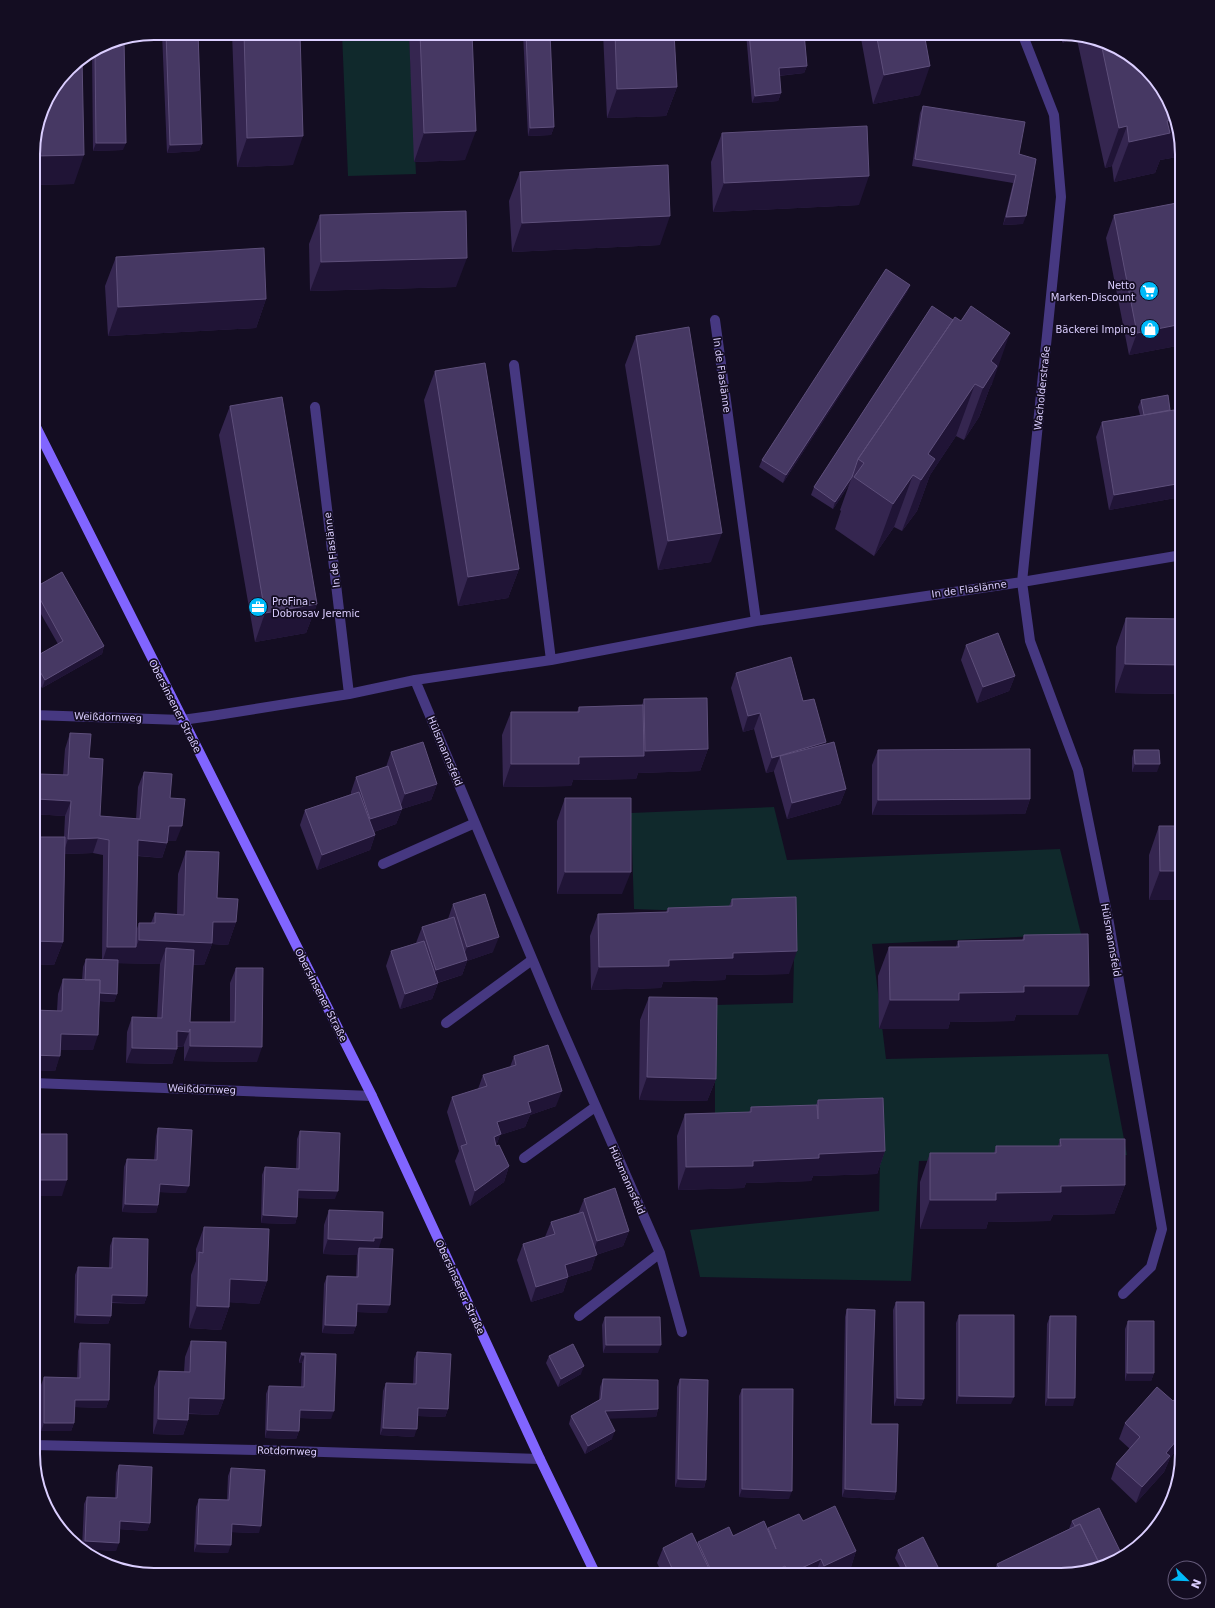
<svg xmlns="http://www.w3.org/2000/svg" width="1215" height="1608" font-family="'DejaVu Sans',sans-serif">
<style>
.green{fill:#10292c}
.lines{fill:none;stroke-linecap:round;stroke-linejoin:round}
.street{stroke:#463881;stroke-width:10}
.secondary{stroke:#8165ff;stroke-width:10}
.wall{fill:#352650}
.shaded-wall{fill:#201436}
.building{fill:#463863;stroke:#5e4f7b}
.labels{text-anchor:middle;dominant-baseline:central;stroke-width:3.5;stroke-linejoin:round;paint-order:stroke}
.poi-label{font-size:10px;fill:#dbceff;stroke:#140d22;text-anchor:end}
.street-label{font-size:10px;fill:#dbceff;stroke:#140d22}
.rim{fill:none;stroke:#dbceff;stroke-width:2}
</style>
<rect width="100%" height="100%" fill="#140d22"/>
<path class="green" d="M342,33H409L416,174L348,176Z
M774,807L787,860L1060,849L1081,934L872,944L886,1059L1108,1054L1127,1155L919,1161L911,1281L700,1277L690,1230L879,1211L881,1112L715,1121V1005L793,1003L795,915L634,909L631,813Z"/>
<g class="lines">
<path class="street" d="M1022,33L1054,115L1061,197L1022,582L1030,641L1078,770L1109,923L1162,1229L1151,1267L1123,1294
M715,320L756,621
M514,365L551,660
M315,407L349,694
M415,680L554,1011L660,1253L682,1332
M33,715L182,720L211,716L349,694L415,680L551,660L756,621L1022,582L1182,555
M383,864L475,823
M446,1023L532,960
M33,1083L372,1096
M524,1158L595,1107
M579,1316L660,1253
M33,1445L261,1450L540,1459"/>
<path class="secondary" d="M33,421L372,1096L540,1459L596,1575"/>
</g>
<path class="wall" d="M162,33H198L202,144L199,151L167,153Z
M232,33H300L293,165L237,167Z
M409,33H472L465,160L414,162Z
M523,33H550L554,127L551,135L528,136Z
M603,33H674L677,87L666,116L607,118Z
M746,33H804L807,66L804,73L779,76L781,93L778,101L752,103Z
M860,33H924L920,95L873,104Z
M1058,33H1069L1076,35L1063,43Z
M1076,35L1122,49L1178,122L1181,146L1177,157L1160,160L1155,173L1114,182L1112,166L1105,168Z
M108,42L123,150L93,151L92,52Z
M45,100L74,184L33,185V145Z
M923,106L1019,154L1023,224L1003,225L1013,183L912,166L920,113Z
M722,133L859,205L713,212L711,162Z
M520,172L660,245L512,252L509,201Z
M1182,202V345L1129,355L1106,238L1114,215Z
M320,215L456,287L310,291L309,244Z
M116,257L266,299L256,328L108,336L105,286Z
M910,285L907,292L783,483L759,467L762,460Z
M932,306L992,384L990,387L979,417L964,440L956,436L930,475L917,511L902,531L894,527L874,556L835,529L841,511L840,510L849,485L833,509L811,495L814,487Z
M636,336L711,562L658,570L625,365Z
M435,371L519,569L508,598L458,606L424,400Z
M1141,400L1170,410L1181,497L1109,510L1096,437L1102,422L1140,415L1138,407Z
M230,406L317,604L306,633L255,642L219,435Z
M34,588L104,646L102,654L42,688L33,673V658L58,644L33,600V590Z
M1126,618L1182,619V693L1181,694L1115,693L1116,647Z
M966,645L1015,676L1009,691L977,703L961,660Z
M736,673L803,701L826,744L846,789L840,804L787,819L774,772V771L766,773L754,729L743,732L731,688Z
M644,699L708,749L700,771L638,773L636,779L573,780L571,786L503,787L502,735L511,712H577L579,707L642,705Z
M70,733L89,758L100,816L136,819L138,787L144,772L170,798L176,841H168L167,843L162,858L137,856L136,931L139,923H151L155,913L177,914L178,874L186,851L217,898L236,922L228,945L212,944L204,965H193L190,1022H230V983L236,968L257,1062L184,1061V1045L183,1047H177L172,1064L126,1063L127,1032L132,1017L157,1018L160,964L118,963L117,994L114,1002L100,1001L93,1050H61L55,1071L33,1070V1010L57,1011L58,994L63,979L82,980L83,967L86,959H102L103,855L93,853L65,854L63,942L54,965L33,964V849L38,837H64L65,816L33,814V789L39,774L63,775L65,749Z
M878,750L1030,799L1025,814L872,815V765Z
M1134,750L1157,772H1132V758Z
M391,752L437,784L431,800L402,809L396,824L374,832L375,835L370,850L317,870L300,825L305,810L351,794V792L356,777L386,767Z
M565,798L622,894H557V821Z
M1159,826H1182V900H1149V855Z
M732,899L789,974L726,975L725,980L663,982L661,988L591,990L590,936L598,914L666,912L668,908L729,906Z
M453,904L493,952L467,961L462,975L438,983L432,999L400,1009L386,966L391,951L416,943L422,927L448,919Z
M1024,935L1078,1015H1016L1014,1021L950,1022L948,1029H879L878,976L889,947H956L958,941L1022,940Z
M649,997L716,1079L707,1101L639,1100L640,1020Z
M514,1056L556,1106L530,1115L525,1127L500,1135L496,1146L509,1166L504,1182L470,1206L455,1161L459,1151L447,1112L452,1097L478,1089L483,1075L510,1067Z
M818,1100L885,1151L877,1174L813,1176L811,1181L746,1183L744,1188L678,1190L677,1136L685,1114L749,1112L751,1107L816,1105Z
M158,1128L186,1193L159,1192L158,1205L156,1213L122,1212L124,1167L127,1159L154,1160L156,1136Z
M300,1131L335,1199L298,1198L297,1217L295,1224L261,1223L262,1175L265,1167L296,1169L297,1139Z
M1060,1139L1125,1185L1114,1214L1053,1215L1050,1221L988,1222L986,1229H920V1182L930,1153H994L996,1146H1058Z
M584,1199L629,1231L623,1246L596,1255L591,1270L568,1277L563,1292L531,1302L517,1260L523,1244L545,1237L551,1222L578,1214Z
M329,1210L379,1249L387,1313L357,1312L356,1326L353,1334L322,1333L324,1284L327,1276L356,1277L357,1255L323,1254L324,1225Z
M204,1227L267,1281L259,1304L229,1302V1307L221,1330L189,1328L191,1275L196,1261V1249Z
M113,1238L147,1296L144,1304L111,1303V1316L108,1324L74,1323L75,1275L78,1267L109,1268L110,1246Z
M896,1302L924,1399L921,1406H894L893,1310Z
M847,1309L871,1424L896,1492L894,1500L842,1497L845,1317Z
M959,1315L1011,1404H956V1323Z
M1050,1316L1073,1406H1045L1047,1324Z
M605,1317L658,1353H603L602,1325Z
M1128,1321L1154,1373L1151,1381H1125V1329Z
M191,1341L224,1399L218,1415L188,1414V1420L183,1435L153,1434L154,1387L159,1371L184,1372L185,1357Z
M80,1343L109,1400L106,1408L75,1407L74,1423L71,1431H41V1385L44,1377L77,1378L78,1351Z
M417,1352L448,1409L445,1417L418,1416L414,1437L380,1435L383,1391L386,1383L413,1384L414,1359Z
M301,1353L336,1354L331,1419L300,1418L299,1431L296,1439L265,1438L266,1394L269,1386L301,1387L302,1363H299V1360Z
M549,1356L581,1374L558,1387L546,1363Z
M603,1379L658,1409L656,1417L609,1418L612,1439L585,1454L569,1424L571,1416L599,1400L600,1387Z
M680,1379L706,1480L704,1488L675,1487L677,1387Z
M742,1389L789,1499L739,1497V1396Z
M1182,1391V1443L1170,1458L1164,1472L1136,1503L1111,1479L1116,1464L1130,1449L1119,1439L1125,1423L1173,1401Z
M119,1465L150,1523L147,1531L119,1529L116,1551L83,1549L82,1548L84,1504L87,1497L115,1498L116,1473Z
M231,1468L259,1533L231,1532L228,1553L194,1552L196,1507L199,1499L227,1500L228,1476Z
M803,1521L856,1551L851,1567L833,1575H816L815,1574L814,1575H663L657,1563L663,1548L697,1544L698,1542L767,1530L768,1528Z
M1072,1521L1123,1557L1062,1575H993L997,1564L1069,1529Z
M898,1550L942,1575H904L895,1558Z"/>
<path class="shaded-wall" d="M1066,33H1069L1076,35L1063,43Z
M807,66L804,73L776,76L779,68Z
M930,66L920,95L873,104L884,75Z
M677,87L666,116L607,118L617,89Z
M781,93L778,101L752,103L755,96Z
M1177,119L1178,122L1181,146L1177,157L1160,160L1155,173L1114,182L1129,142L1167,121Z
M1127,126L1112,166L1105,168L1119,128Z
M554,127L551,135L528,136L530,128Z
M476,131L465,160L414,162L424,133Z
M303,136L293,165L237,167L247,138Z
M96,143H126L123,150L93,151Z
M202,144L199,151L167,153L170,145Z
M84,155L74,184L33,185V160L35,156Z
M869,176L859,205L713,212L724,183Z
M670,216L660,245L512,252L522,223Z
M1026,216L1023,224L1003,225L1006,217Z
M467,258L456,287L310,291L321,262Z
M910,285L907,292L783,483L786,475Z
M266,299L256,328L108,336L118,307Z
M1182,324V345L1129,355L1137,333Z
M1010,333L992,384L990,387L979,417L964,440L983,388L991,361Z
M975,384L956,436L930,475L917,511L902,531L921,480L928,454Z
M913,475L894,527L874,556L893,504Z
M852,477L849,485L833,509L835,502Z
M1182,483V496L1181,497L1109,510L1114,495Z
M722,533L711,562L658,570L668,541Z
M519,569L508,598L458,606L468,577Z
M317,604L306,633L255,642L265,613Z
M104,646L102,654L42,688L45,680Z
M1125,664L1182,665V693L1181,694L1115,693Z
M1015,676L1009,691L977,703L983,687Z
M760,713L754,729L743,732L748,716Z
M826,742L821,758L780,756L774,771L766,773L772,758Z
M708,749L700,771L638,773L636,779L573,780L571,786L503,787L511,764L579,757L643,756L645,751Z
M1135,764H1160L1157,772H1132Z
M437,784L431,800L402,809L396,824L365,835L370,819L399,810L405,794Z
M846,789L840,804L787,819L792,803Z
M37,799L71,801L65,816L33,814V811Z
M1030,799L1025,814L872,815L878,800Z
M169,826H182L176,841H163Z
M375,835L370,850L317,870L322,855Z
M98,838L93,853L63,854L68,839Z
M138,840L167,843L162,858L132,855Z
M1160,871H1182V900H1149Z
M565,872H631L622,894H557Z
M213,922H236L228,945L212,944L204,965L165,964L166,948L160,964L102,963L107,947H136L139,940Z
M499,937L493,952L467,961L462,975L430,985L436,970L462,961L467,947Z
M33,941L63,942L54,965L33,964Z
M797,951L789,974L726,975L725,980L663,982L661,988L591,990L599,967L733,953Z
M438,983L432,999L400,1009L405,994Z
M1024,986H1089L1078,1015H1016L1014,1021L950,1022L948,1029H879L890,1000Z
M98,993L117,994L114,1002L95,1001Z
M177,1031L189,1032L183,1047L172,1046Z
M61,1034L98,1035L93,1050H56Z
M190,1046L262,1047L257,1062L184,1061Z
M132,1048L177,1049L172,1064L126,1063Z
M33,1055L60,1056L55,1071L33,1070Z
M647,1077L716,1079L707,1101L639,1100Z
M562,1091L556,1106L530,1115L525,1127L500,1135L495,1149L488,1152L497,1122L528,1102Z
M885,1151L877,1174L813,1176L811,1181L746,1183L744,1188L678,1190L686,1167L819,1154Z
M509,1166L504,1182L470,1206L475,1191Z
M33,1180H67L62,1196H33Z
M160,1184L189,1186L186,1193L157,1192Z
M1125,1185L1114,1214L1053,1215L1050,1221L988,1222L986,1229H920L930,1200L1061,1186Z
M298,1190L338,1191L335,1199L295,1198Z
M125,1204L158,1205L156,1213L122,1212Z
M263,1215L297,1217L295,1224L261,1223Z
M629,1231L623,1246L596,1255L591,1270L568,1277L563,1292L531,1302L536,1287L565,1265L592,1256L597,1241Z
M374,1238H382L377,1254L359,1248L357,1255L323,1254L328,1239Z
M230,1279L267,1281L259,1304L222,1302Z
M112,1295L147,1296L144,1304L109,1302Z
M357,1304L390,1305L387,1313L354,1312Z
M197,1306L229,1307L221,1330L189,1328Z
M77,1315L111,1316L108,1324L74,1323Z
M325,1325L356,1326L353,1334L322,1333Z
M606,1345H661L658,1353H603Z
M302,1355H305L302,1363H299Z
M584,1366L581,1374L558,1387L561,1379Z
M1127,1373H1154L1151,1381H1125Z
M959,1396L1014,1397L1011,1404H956Z
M189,1398L224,1399L218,1415L183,1413Z
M897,1398L924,1399L921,1406H894Z
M1048,1398H1075L1073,1406H1045Z
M75,1400H109L106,1408L72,1407Z
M418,1408L448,1409L445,1417L416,1416Z
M658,1409L656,1417L602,1419L605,1411Z
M300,1410L334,1411L331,1419L297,1418Z
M158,1419L188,1420L183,1435L153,1434Z
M44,1423H74L71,1431H41Z
M383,1428L417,1429L414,1437L380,1435Z
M267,1430L299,1431L296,1439L265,1438Z
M615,1431L612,1439L585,1454L588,1446Z
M1182,1434V1443L1170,1458L1164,1472L1136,1503L1142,1487L1166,1453Z
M678,1479L706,1480L704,1488L675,1487Z
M742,1489L792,1491L789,1499L739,1497Z
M845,1489L896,1492L894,1500L842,1497Z
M120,1521L150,1523L147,1531L117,1529Z
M232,1524L261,1526L259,1533L229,1532Z
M85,1541L119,1543L116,1551L83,1549L82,1548Z
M197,1544L231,1545L228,1553L194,1552Z
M856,1551L851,1567L833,1575H821L824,1566Z
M821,1559L815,1574L814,1575H788L789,1574Z
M785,1566L782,1575H767Z"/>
<path class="building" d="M166,33H198L202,144L170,145Z
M244,33H300L303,136L247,138Z
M420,33H472L476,131L424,133Z
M526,33H550L554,127L530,128Z
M615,33H674L677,87L617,89Z
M749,33H804L807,66L779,68L781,93L755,96Z
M876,33H924L930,66L884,75Z
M124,39L126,143H96L95,50L108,42Z
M1101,43L1122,49L1162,87L1177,119L1167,121L1170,133L1129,142L1127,126L1119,128Z
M82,58L84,155L35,156V141L45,100L74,63Z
M923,106L1025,122L1019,154L1036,159L1026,216L1006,217L1016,175L915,159Z
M867,126L869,176L724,183L722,133Z
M668,165L670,216L522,223L520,172Z
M1182,202V324L1137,333L1114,215Z
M466,211L467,258L321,262L320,215Z
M264,248L266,299L118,307L116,257Z
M886,269L910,285L786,475L762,460Z
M932,306L953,320L858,459L852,477L835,502L814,487Z
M971,306L1010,333L991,361L997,366L983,388L975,384L928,454L935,459L921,480L913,475L893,504L854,477L864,463L858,459L955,317L961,321Z
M689,327L722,533L668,541L636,336Z
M485,363L519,569L468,577L435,371Z
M1168,395L1170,410L1144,415L1141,400Z
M282,397L317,604L265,613L230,406Z
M1174,410L1182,454V483L1114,495L1102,422Z
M62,572L104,646L45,680L33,660V658L63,641L34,588Z
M1126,618L1182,619V665L1125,664Z
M998,633L1015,676L983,687L966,645Z
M791,657L803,701L814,699L826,742L772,758L760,713L748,716L736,673Z
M707,698L708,749L645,751L644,699Z
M643,705L644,756L579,757V764H511V712H579V707Z
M70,733L91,734L89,758L103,759L100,816L140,819L144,772L172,774L170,798L185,799L182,826H169L167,843L138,840L136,947H107L109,840L98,838L68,839L71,801L37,799L39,774L68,775Z
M423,742L437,784L405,794L391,752Z
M834,742L846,789L792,803L780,756Z
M1030,749V799L878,800V750Z
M1134,750H1159L1160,764H1135Z
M388,766L402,809L370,819L356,777Z
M359,792L375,835L322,855L305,810Z
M565,798H631V872H565Z
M1159,826H1182V871H1160Z
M38,837H65L63,942L33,941V919H34L35,890H33V867H37Z
M186,851L219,852L217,898L238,899L236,922H213L212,943L139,940V923H155V913L184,915Z
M485,894L499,937L467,947L453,904Z
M796,897L797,951L733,953V958L669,960V966L599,967L598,914L668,912V908L732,906V899Z
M454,917L467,960L436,970L422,927Z
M1088,934L1089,986H1024V992L959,993V1000H890L889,947H959L958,941L1024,940V935Z
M424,941L438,983L405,994L391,951Z
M166,948L194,950L190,1022H235L236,968H263L262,1047L190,1046V1029L189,1032L177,1031V1049L132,1048V1017L162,1018Z
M86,959L118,960L117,994L100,993V980H85Z
M63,979L100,980L98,1035L61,1034L60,1056L33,1055V1010L62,1011Z
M649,997L717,998L716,1079L647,1077Z
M548,1045L562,1091L528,1102L531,1112L497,1122L501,1134L494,1137L496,1146L499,1145L509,1166L475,1191L461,1146L467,1144L452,1097L487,1086L483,1075L516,1065L514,1056Z
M883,1098L885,1151L819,1154V1158L753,1161V1166L686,1167L685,1114L751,1112V1107L817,1105L818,1119V1100Z
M158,1128L192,1130L189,1186L160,1184L158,1205L125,1204L127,1159L157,1160Z
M300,1131L340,1133L338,1191L298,1190L297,1217L263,1215L265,1167L299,1169Z
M33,1134H67V1180H33Z
M1060,1139H1125V1185L1061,1186V1192L996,1193V1200H930V1153H996V1146H1061Z
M615,1188L629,1231L597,1241L584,1199Z
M329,1210L383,1212L382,1238H374V1241L328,1239Z
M583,1212L597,1255L565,1265L568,1277L536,1287L523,1244L555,1234L551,1222Z
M204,1227L269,1229L267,1281L230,1279L229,1307L197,1306L199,1252L203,1253Z
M113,1238L148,1239L147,1296L112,1295L111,1316L77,1315L78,1267L112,1268Z
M359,1248L393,1249L390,1305L357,1304L356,1326L325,1325L327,1276L358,1277Z
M896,1302H924V1399L897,1398Z
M847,1309L875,1310L871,1424H898L896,1492L845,1489Z
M959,1315H1014V1397L959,1396Z
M1050,1316H1076L1075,1398H1048Z
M605,1317H660L661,1345H606Z
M1128,1321H1154V1373H1127Z
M191,1341L226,1342L224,1399L189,1398L188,1420L158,1419L159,1371L190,1372Z
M80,1343L110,1344L109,1400H75L74,1423H44V1377L80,1378Z
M573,1344L584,1366L561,1379L549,1356Z
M417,1352L451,1354L448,1409L418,1408L417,1429L383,1428L386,1383L416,1384Z
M301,1353L336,1354L334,1411L300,1410L299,1431L267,1430L269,1386L304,1387L305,1355H302Z
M603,1379L658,1380V1409L605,1411L615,1431L588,1446L571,1416L601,1399Z
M680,1379L708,1380L706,1480L678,1479Z
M1157,1387L1173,1401L1182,1391V1434L1166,1453L1170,1456L1142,1487L1116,1464L1140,1437L1125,1423Z
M742,1389H793L792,1491L742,1489Z
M119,1465L152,1467L150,1523L120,1521L119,1543L85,1541L87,1497L117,1498Z
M231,1468L265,1470L261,1526L232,1524L231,1545L197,1544L199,1499L229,1500Z
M835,1506L856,1551L824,1566L821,1559L789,1574L785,1566L767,1575H752L751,1573L746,1575H713L698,1542L729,1527L733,1536L764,1521L776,1549L768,1528L799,1514L803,1521Z
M1099,1508L1123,1557L1101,1567L1080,1524L1075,1526L1072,1521Z
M1080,1524L1101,1567L1093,1571L1062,1575H1003L997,1564Z
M692,1533L712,1575H675L663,1548Z
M923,1537L942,1575H910L898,1550Z"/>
<defs>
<symbol id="supermarket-disc" viewBox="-11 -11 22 22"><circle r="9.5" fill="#00baf9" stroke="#140d22"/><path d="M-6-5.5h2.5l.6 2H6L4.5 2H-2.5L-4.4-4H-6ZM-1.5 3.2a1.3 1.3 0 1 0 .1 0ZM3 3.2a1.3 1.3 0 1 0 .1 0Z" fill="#fff"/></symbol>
<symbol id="shop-disc" viewBox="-11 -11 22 22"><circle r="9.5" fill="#00baf9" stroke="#140d22"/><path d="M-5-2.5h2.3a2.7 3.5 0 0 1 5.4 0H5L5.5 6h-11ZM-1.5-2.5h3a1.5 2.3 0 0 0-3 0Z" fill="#fff"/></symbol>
<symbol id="office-disc" viewBox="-11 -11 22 22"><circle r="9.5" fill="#00baf9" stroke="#140d22"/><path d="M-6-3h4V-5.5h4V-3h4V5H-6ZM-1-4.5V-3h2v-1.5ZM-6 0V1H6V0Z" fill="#fff"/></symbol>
</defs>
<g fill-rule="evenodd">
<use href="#supermarket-disc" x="1138" y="280" width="22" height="22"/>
<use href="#shop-disc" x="1139" y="318" width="22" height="22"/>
<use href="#office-disc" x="247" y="596" width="22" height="22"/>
</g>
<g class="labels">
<g class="poi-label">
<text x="1135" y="285">Netto<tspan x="1135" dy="12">Marken-Discount</tspan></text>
<text x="1136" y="329">Bäckerei Imping</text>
<text x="272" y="601" text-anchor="start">ProFina -<tspan x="272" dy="12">Dobrosav Jeremic</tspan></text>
</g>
<g class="street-label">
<text transform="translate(722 375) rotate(82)">In de Flaslänne</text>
<text transform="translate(1042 388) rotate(-84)">Wacholderstraße</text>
<text transform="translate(332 550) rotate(-97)">In de Flaslänne</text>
<text transform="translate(969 589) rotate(-8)">In de Flaslänne</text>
<text transform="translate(175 706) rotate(63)">Obersinsener Straße</text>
<text transform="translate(108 717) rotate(2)">Weißdornweg</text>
<text transform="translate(445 751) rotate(67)">Hülsmannsfeld</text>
<text transform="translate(1111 940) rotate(80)">Hülsmannsfeld</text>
<text transform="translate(321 995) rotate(63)">Obersinsener Straße</text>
<text transform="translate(202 1089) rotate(2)">Weißdornweg</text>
<text transform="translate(627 1180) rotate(66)">Hülsmannsfeld</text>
<text transform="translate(460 1287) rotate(65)">Obersinsener Straße</text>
<text transform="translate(287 1451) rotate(2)">Rotdornweg</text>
</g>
</g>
<path d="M0 0H1215V1608H0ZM154 40H1061A114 114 0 0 1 1175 154V1454A114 114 0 0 1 1061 1568H154A114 114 0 0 1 40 1454V154A114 114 0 0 1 154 40Z" fill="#140d22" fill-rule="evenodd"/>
<path class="rim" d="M154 40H1061A114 114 0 0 1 1175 154V1454A114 114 0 0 1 1061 1568H154A114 114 0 0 1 40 1454V154A114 114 0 0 1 154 40Z"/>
<g transform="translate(1187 1580) rotate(113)"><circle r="19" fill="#140d22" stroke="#645a7a"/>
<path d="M0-3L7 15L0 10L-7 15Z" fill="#00baf9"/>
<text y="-6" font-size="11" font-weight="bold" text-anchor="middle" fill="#dbceff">N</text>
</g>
</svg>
